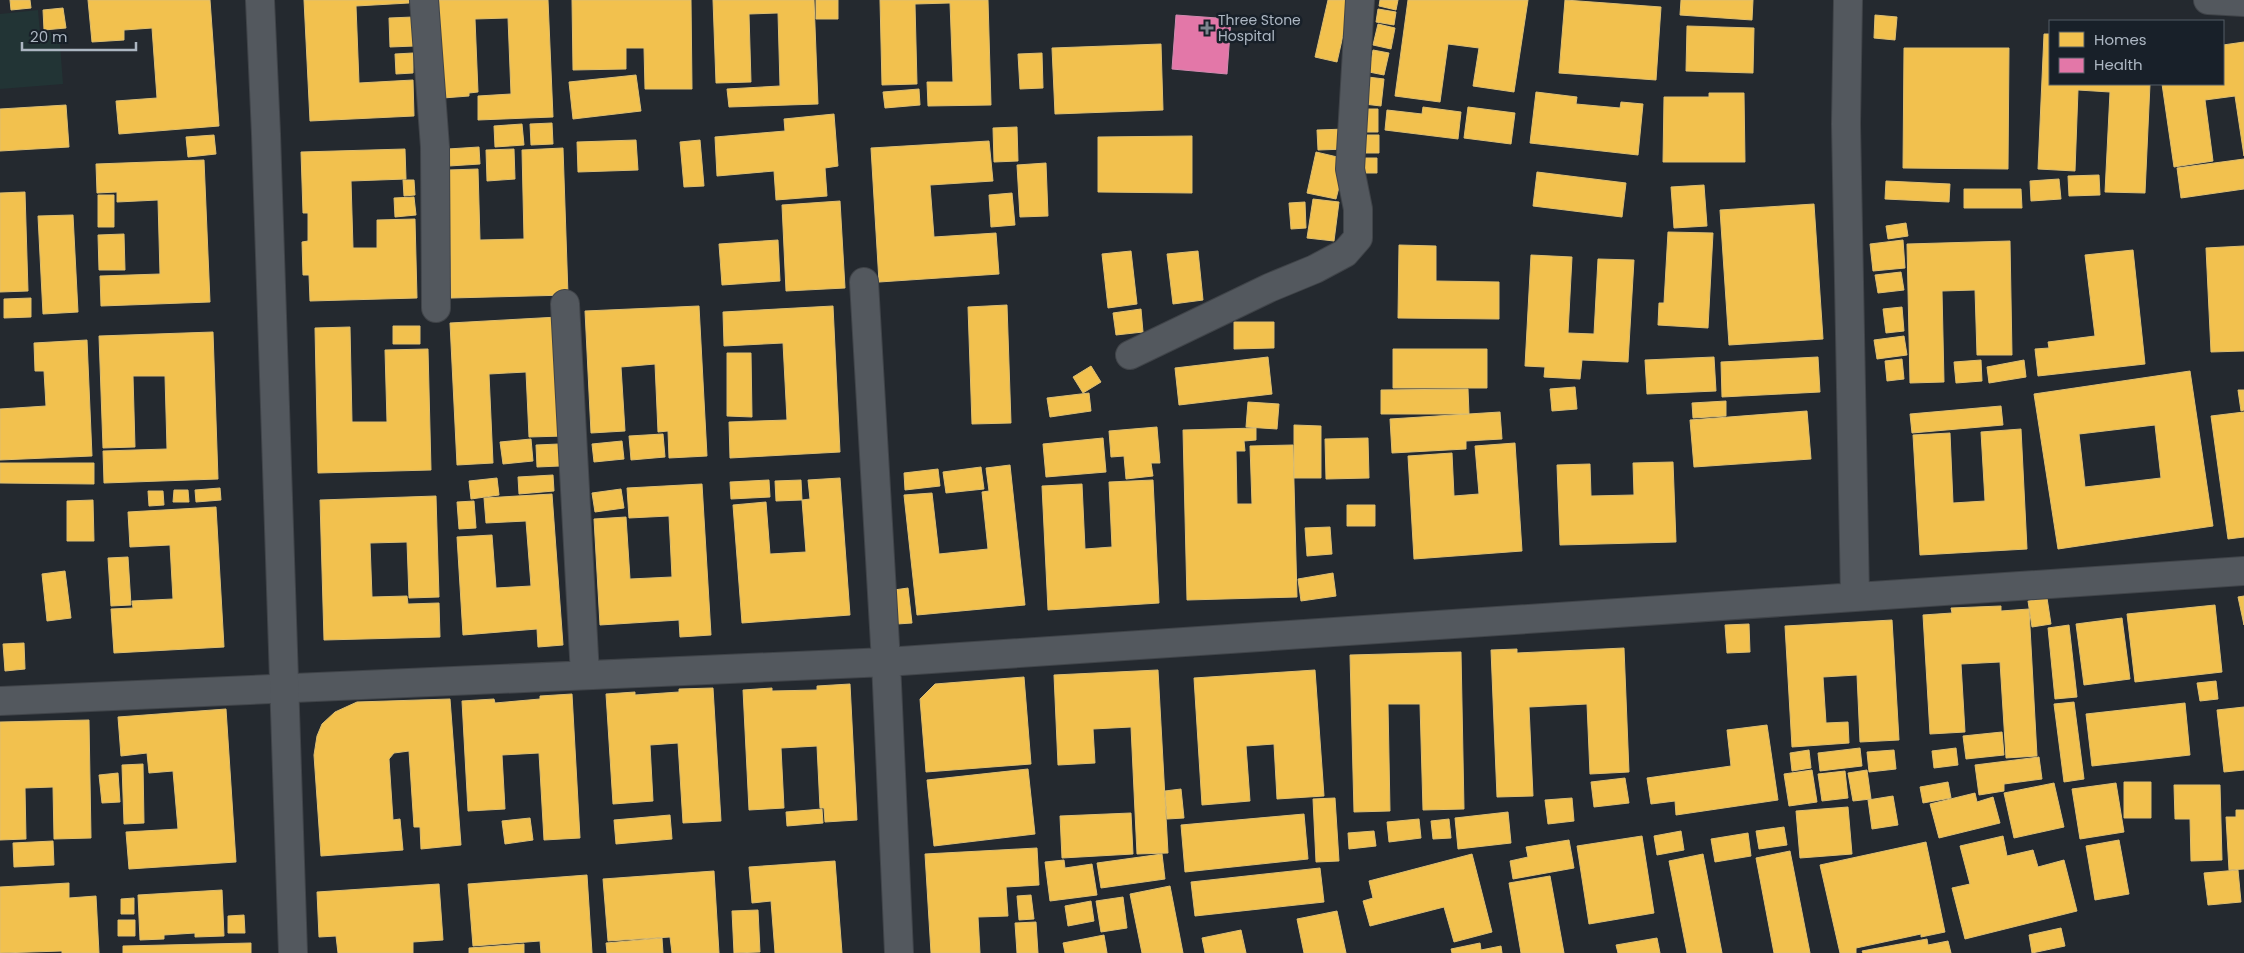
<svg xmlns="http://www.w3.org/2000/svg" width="2244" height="953" font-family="Poppins,sans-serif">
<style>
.green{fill:#223435}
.homes{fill:#f2c14e;stroke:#ddbe71;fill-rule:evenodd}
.health{fill:#e377a8;stroke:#d28ab0}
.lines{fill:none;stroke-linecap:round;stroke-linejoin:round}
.minor-casing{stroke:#404449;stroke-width:30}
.tertiary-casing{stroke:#404449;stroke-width:30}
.minor{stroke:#53585e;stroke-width:28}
.tertiary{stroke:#53585e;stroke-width:28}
.poi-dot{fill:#7c858f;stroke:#182029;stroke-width:2}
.labels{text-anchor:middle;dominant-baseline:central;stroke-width:5;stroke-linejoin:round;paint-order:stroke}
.poi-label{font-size:14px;fill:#acb6c2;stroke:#182029;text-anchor:start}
</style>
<rect width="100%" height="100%" fill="#24292f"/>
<path class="green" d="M38,10L40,33L59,32L63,84L0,89V14Z"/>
<path class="homes" d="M10,0H30L31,8L11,10Z
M88,0H210L219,126L119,134L116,101L157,98L152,28L124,30V40L92,42Z
M304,0H409V3L356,6L359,83L413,80L414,116L310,121Z
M439,0H548L553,117L478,120V96L511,94L508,18L475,19L478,92L469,93V96L443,98Z
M572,0H691L692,89H645L644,48H626V69L573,70Z
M713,0H814L818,104L729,107L727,89L780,86L778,13L749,14L751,82L716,83Z
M816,0H838V19H816Z
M880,0H988L991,105L928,106L927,82H953L950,3L915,4L917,84L882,85Z
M1328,0H1351L1337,62L1315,57Z
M1380,0H1398L1396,10L1379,6Z
M1408,0H1528L1514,92L1473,86L1479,48L1448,44L1440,102L1395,96Z
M1565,0L1661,7L1656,80L1559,73Z
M1681,0H1753L1752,20L1680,15Z
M63,8L66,28L44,30L43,10Z
M1378,9L1396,12L1394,25L1376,22Z
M1875,15L1897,17L1895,40L1874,38Z
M413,17L415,46L390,47L389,18Z
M1378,24L1395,28L1391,49L1373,45Z
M1687,26L1754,28L1753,73L1686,71Z
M2044,34H2050V84H2150L2145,193L2105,192L2110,92L2078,90L2075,171L2038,169Z
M2244,42V156L2235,96L2205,100L2213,161L2174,167L2162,84H2223V45Z
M1161,44L1163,110L1055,114L1052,48Z
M1904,48H2009L2008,169L1903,168Z
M1373,50L1389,53L1384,75L1369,72Z
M413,53V73L396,74L395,54Z
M1042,53L1043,88L1020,89L1018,54Z
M636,75L641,111L573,119L569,82Z
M1368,77L1384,79L1381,106L1364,104Z
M919,89L920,105L885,108L883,92Z
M1536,92L1577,97L1576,104L1620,108L1621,102L1643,104L1638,155L1530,143Z
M1709,93H1744L1745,162H1663L1664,97H1709Z
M66,105L69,147L0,151V109Z
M1423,107L1461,112L1458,139L1385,130L1387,110L1422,114Z
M1468,107L1515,113L1511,144L1464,138Z
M1363,109H1378V132H1363Z
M834,114L838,166L825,168L827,196L776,200L774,171L717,176L715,137L785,131L784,119Z
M552,123L553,144L531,145L530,124Z
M522,124L524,145L495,147L494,126Z
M1017,127L1018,161L994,162L993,128Z
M1346,129L1347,149L1318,150L1317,130Z
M214,135L216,154L188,157L186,137Z
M1362,135H1379V153H1363Z
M1192,136V193L1098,192V137Z
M636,140L638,170L578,172L577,142Z
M700,140L704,186L684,187L680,142Z
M989,141L993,181L930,185L934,237L996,233L999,274L879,282L871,148Z
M479,147L480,164L449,166L448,149Z
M563,148L568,295L451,298L448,170L478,169L480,240L524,239L522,150Z
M405,149L406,179L351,181L353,248H377V220L415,219L417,298L310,301L309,275H303L302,242L308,241V213H303L301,152Z
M514,149L515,179L487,181L486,150Z
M1316,152L1346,159L1336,199L1307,193Z
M1364,158H1377V173H1364Z
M2244,159V189L2181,198L2177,168Z
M204,160L210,302L101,306L100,276L160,274L158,200L117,202V192L97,193L96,164Z
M1046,163L1048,216L1020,217L1017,165Z
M1537,172L1626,183L1622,217L1533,206Z
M2099,175L2100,195L2069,196L2068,176Z
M2059,179L2061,199L2031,201L2030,181Z
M403,180H414L415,195L404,196Z
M1886,181L1950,184L1949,202L1885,199Z
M1704,185L1707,226L1674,228L1671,187Z
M1964,189H2021L2022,208H1964Z
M25,192L28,291L0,292V193Z
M1012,193L1015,225L991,227L989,195Z
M98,195H114V227H98Z
M414,197L416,215L395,217L394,198Z
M1313,199L1339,202L1334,241L1307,238Z
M840,201L845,288L786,291L782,205Z
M1305,202L1306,228L1291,229L1289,203Z
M1814,204L1823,339L1729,345L1720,210Z
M73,215L78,312L43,314L38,216Z
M1906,223L1908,236L1888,239L1886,226Z
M1668,232L1713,233L1708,328L1658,325L1659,303H1664Z
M124,234L125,270H99L98,235Z
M778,240L780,281L722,285L719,244Z
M1903,240L1905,268L1873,271L1870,244Z
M2010,241L2012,355H1977L1975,290L1942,291L1944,382L1910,383L1907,244Z
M1399,245L1436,246V281L1499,282V319L1398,318Z
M2244,246V351L2211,352L2206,248Z
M2133,250L2145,364L2038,376L2035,349L2049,348L2048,342L2095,336L2085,255Z
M1131,251L1137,304L1108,308L1102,254Z
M1198,251L1203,300L1173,304L1167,254Z
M1531,255L1572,257L1568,333L1594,334L1598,259L1634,260L1628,362L1582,360L1580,379L1544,377L1545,367L1525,366Z
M1901,272L1904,290L1878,293L1875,275Z
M31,298V317L4,318V299Z
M1007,305L1011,423L972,424L968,307Z
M699,306L707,456L669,458L668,431L658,432L655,364L621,367L625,431L591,433L585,311Z
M833,306L840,452L730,458L729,422L787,420L783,343L724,346L723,312Z
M1902,307L1904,331L1886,333L1883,309Z
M1141,309L1143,332L1116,335L1113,313Z
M558,317L564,436L529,437L526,372L489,374L493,463L457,465L450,323Z
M1234,322H1274V348L1234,349Z
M393,326H420V344H393Z
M350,327L352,422H387L385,350L428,349L431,470L318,473L315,328Z
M213,332L218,479L104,483L103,451L167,449L165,376H133L135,447L103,448L99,336Z
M1904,336L1907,355L1877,359L1874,340Z
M87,340L92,456L0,460V409L46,406L44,371H35L34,343Z
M1393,349H1487V388H1393Z
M727,353H751L752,417L727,416Z
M1268,357L1272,394L1179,405L1175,368Z
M1714,357L1716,391L1647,394L1645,360Z
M1818,357L1820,392L1722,397L1721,362Z
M1902,359L1904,379L1887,381L1885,361Z
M1981,360L1982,381L1956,383L1954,362Z
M2024,360L2026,377L1989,383L1987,367Z
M1091,366L1101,382L1083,393L1073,377Z
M2190,371L2213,526L2058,549L2034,394ZM2155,425L2161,478L2085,487L2079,434Z
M1575,387L1577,409L1552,411L1550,389Z
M1468,389L1469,414H1381V390Z
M2238,390H2244V410L2241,411Z
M1089,393L1091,411L1050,417L1047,398Z
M1726,401V416L1693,418L1692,403Z
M1248,402L1279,404L1277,429L1246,427Z
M2001,406L2003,425L1912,433L1910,414Z
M1807,411L1811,459L1694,467L1690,420Z
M1500,412L1502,439L1466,441V449L1392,453L1390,419Z
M2244,412V537L2228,539L2211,416Z
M1294,425L1321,426V478H1294Z
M1157,427L1160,463H1151L1153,476L1126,479L1124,456L1111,457L1109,431Z
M1256,428V440L1244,441L1245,451H1236L1237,504H1252L1250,446L1293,445L1297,597L1187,600L1183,430Z
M2021,429L2027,549L1920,555L1913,435L1950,433L1953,503L1985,501L1981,432Z
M663,434L665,457L631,460L629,436Z
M1103,438L1106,472L1046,477L1043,444Z
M1368,438L1369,478L1326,479L1325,439Z
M531,439L533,461L503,464L500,442Z
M622,441L624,459L594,462L592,444Z
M1515,443L1522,551L1414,559L1408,456L1452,453L1454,496L1479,494L1475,446Z
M559,444L560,466L537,467L536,445Z
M1673,462L1676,542L1560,545L1557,465L1590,464L1591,496L1634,495L1633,463Z
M0,463H94V484L0,483Z
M1010,465L1025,605L917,615L904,495L932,493L939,554L988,549L982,492L989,491L986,468Z
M981,467L984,489L946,493L943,472Z
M938,469L940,486L905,490L904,473Z
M553,475L554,491L519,494L518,477Z
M497,478L499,495L471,499L469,481Z
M840,478L850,615L742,623L733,505L766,502L770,554L806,552L802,500L810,499L808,480Z
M769,480L770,497L731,499L730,482Z
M801,480L802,500L776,501L775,481Z
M1153,480L1159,603L1048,610L1042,486L1082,484L1085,549L1112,547L1109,482Z
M702,484L711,635L680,637L679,620L600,625L594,519L626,517L630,579L672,577L669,516L629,518L627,488Z
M220,488L221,500L196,502L195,490Z
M621,489L624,508L595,512L592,493Z
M174,490H188L189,502H173Z
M148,491H163L164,505L149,506Z
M552,494L563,645L538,647L537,629L463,635L457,537L492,535L496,588L531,586L526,521L486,523L484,498Z
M436,496L439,597L409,598L407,542L370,543L372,597L407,596L408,604L439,603L440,637L324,640L320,500Z
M93,500L94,541H67V501Z
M474,501L476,528L459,529L457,502Z
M1347,505H1375V526H1347Z
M216,507L224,647L114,653L111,609L133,608L132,601L173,599L170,545L130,547L128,512Z
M1330,527L1332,554L1307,556L1305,528Z
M128,557L131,605L111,606L108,558Z
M65,571L71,618L47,621L42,574Z
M1333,573L1336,596L1301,601L1298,579Z
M908,588L912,623L897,624L894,590Z
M2244,596V625L2238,597Z
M2047,598L2051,624L2032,627L2028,601Z
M2215,605L2222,672L2135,682L2127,614Z
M2001,606V611L2029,609L2037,756L2006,758L2000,662L1961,664L1965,732L1930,734L1923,615L1952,613L1951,608Z
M2122,618L2130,679L2084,685L2076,624Z
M1892,620L1899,740L1860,742L1857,675L1823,677L1826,723L1848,722L1849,743L1792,747L1785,626Z
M1749,624L1750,652L1727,653L1725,625Z
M2069,625L2077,697L2055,699L2048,628Z
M24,643L25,669L5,671L3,644Z
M1624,648L1629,772L1590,774L1587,704L1529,707L1533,796L1497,797L1491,650L1517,649V653Z
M1461,652L1464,809L1423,810L1420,704H1388L1390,811L1354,812L1350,655Z
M1158,670L1168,853L1137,854L1131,727L1093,729L1095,763L1058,765L1054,675Z
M1315,670L1324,796L1277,799L1274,744L1246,746L1250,801L1202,805L1194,678Z
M1024,677L1031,764L926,772L920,699L935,684Z
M2216,681L2218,699L2200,701L2197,683Z
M850,684L857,820L825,822L824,808H820L817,746L781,748L784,808L749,810L743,690L772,688V691L817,690V686Z
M713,688L721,821L683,823L678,743L650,745L653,801L613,804L606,694L635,692V695L679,692V689Z
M572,694L580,838L544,840L539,753L502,755L505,809L468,811L462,701L494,699L495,703L540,699V696Z
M450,699L461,845L421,849L420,827H414L409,751L394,753L389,759L393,820L400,819L403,850L321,856L314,755L317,736L322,724L335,712L357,702Z
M2074,702L2084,779L2064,782L2054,704Z
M2185,703L2190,755L2092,766L2086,714Z
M2244,707V770L2224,772L2217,710Z
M226,709L236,862L129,869L126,832L178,829L173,771L149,773L147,753L121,756L118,717Z
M89,720L91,838L54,839L53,787L25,788L26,839L0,840V722Z
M1767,725L1778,800L1676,815L1675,801L1651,804L1647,778L1731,766L1727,730Z
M2002,732L2004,755L1966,759L1963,736Z
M1860,748L1862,766L1820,771L1818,753Z
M1956,748L1958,765L1934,768L1932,751Z
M1809,750L1811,768L1792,771L1790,753Z
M1894,750L1896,769L1869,772L1867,752Z
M2039,757L2042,779L2004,784V791L1979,795L1975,765Z
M143,764L144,823L124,824L122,765Z
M1028,769L1035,834L934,846L927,780Z
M1812,770L1817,802L1789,806L1784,774Z
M1867,770L1871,799L1853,801L1848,773Z
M1845,771L1848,798L1822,801L1818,774Z
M118,773L120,802L102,803L99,775Z
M1625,778L1629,803L1594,807L1591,782Z
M1948,782L1951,798L1923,803L1920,787Z
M2124,782H2151V818H2124Z
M2054,783L2064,827L2014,838L2004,793Z
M2116,783L2124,832L2080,839L2072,789Z
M2174,785H2220L2222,860L2191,861L2190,819H2175Z
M1181,789L1184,818L1167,819L1165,791Z
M1975,793L1977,802L1993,797L2000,823L1939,838L1930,804Z
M1893,796L1898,825L1872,829L1868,800Z
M1335,798L1339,861L1316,862L1313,799Z
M1572,798L1574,821L1548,824L1545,800Z
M1848,807L1852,854L1800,858L1796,811Z
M822,809L823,823L787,826L786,812Z
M2236,810H2244V869L2229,870L2226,817H2236Z
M1508,812L1511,843L1458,849L1455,818Z
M1131,813L1133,854L1062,858L1060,816Z
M1304,814L1308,859L1185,872L1181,825Z
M670,815L672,839L616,844L614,820Z
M530,818L533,840L505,844L502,821Z
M1419,819L1421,838L1389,842L1387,822Z
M1449,819L1451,838L1433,839L1431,821Z
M1784,827L1787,845L1759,849L1756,831Z
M1374,831L1376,846L1349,849L1348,833Z
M1681,831L1684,850L1657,855L1654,836Z
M1748,833L1751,856L1715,862L1711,839Z
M1642,836L1654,913L1589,924L1577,846Z
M2003,836L2007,856L2033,850L2038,867L2064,860L2077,911L1965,939L1952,888L1970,884L1960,846Z
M1569,840L1574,868L1513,879L1510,861L1528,857L1526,847Z
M2119,840L2129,894L2095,900L2086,846Z
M53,841L54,865L14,867L13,843Z
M1926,842L1945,932L1921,937V934L1856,948V953H1840L1820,865Z
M1037,848L1039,885L1006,887L1008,916L978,917L980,953H931L925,854Z
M1790,851L1810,953H1774L1756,858Z
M1162,854L1165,879L1101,888L1097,863Z
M1472,854L1492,932L1454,942L1444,907L1370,926L1363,901L1373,898L1369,881Z
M1703,854L1722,953H1687L1669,861Z
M1064,860L1065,868L1092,864L1097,895L1050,901L1045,862Z
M835,861L842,953H775L771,901L752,903L749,867Z
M1320,868L1324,902L1195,916L1191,882Z
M2238,870L2241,902L2208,905L2204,873Z
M714,871L719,953H672L670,937L608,941L603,879Z
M587,875L592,953H541L540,941L473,946L468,884Z
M1550,876L1564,953H1521L1509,883Z
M69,883V898L96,896L99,953H62V951L0,953V887Z
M439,884L443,940L413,942V953H338L336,936L319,937L317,892Z
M1170,886L1183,953H1142L1130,894Z
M222,890L224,936L195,937V933L164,935V939L140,940L138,895Z
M1031,895L1034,919L1019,920L1017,896Z
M1123,897L1127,928L1101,932L1096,901Z
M134,898V914H121V899Z
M1091,901L1094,921L1068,926L1065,906Z
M758,910L760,952L734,953L732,911Z
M1337,911L1346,953H1304L1297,919Z
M244,915L245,933H228V916Z
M118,920H135V936H118Z
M1036,922L1038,953H1017L1015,923Z
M2061,928L2065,946L2032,953L2029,935Z
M1241,930L1246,953H1205L1202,938Z
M1104,935L1107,953H1065L1063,943Z
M662,938L663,953H607L606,943Z
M1657,938L1660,953H1618L1616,945Z
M1927,939L1928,945L1948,941L1951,953H1863L1862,951Z
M251,943V953H123V946Z
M1480,943L1481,950L1501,946L1502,953H1452L1451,949Z
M524,944V953H469V948Z"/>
<path class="health" d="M1176,15L1231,19L1227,74L1172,69Z"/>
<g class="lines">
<defs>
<path id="minor" d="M424,0L435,147L436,308
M1848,0L1846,124L1855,597
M2208,0L2244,2
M864,282L886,662L899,953
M565,304L585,675
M1130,355L1269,288L1315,269L1345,253L1358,238V209L1350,169L1360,0
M0,701L886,662L2244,571"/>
<path id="tertiary" d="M260,0L266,134L293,953"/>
</defs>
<use href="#minor" class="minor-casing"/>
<use href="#tertiary" class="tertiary-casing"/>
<use href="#minor" class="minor"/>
<use href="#tertiary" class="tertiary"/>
</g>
<path class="poi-dot" d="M1204.5 20.5h5v5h5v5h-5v5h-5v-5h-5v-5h5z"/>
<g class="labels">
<g class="poi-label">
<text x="1218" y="20">Three Stone<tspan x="1218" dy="16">Hospital</tspan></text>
</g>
</g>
<rect x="2049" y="20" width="175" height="65" fill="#182029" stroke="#535c66"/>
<rect x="2059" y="32" width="25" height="15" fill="#f2c14e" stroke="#535c66"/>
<text x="2094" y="45" font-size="15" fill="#acb6c2">Homes</text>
<rect x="2059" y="58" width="25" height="15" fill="#e377a8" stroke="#535c66"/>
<text x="2094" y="70" font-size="15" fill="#acb6c2">Health</text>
<path d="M22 42v8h114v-8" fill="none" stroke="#acb6c2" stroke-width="2.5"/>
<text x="30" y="42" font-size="15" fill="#acb6c2" stroke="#182029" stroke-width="4" paint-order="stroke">20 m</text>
</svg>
